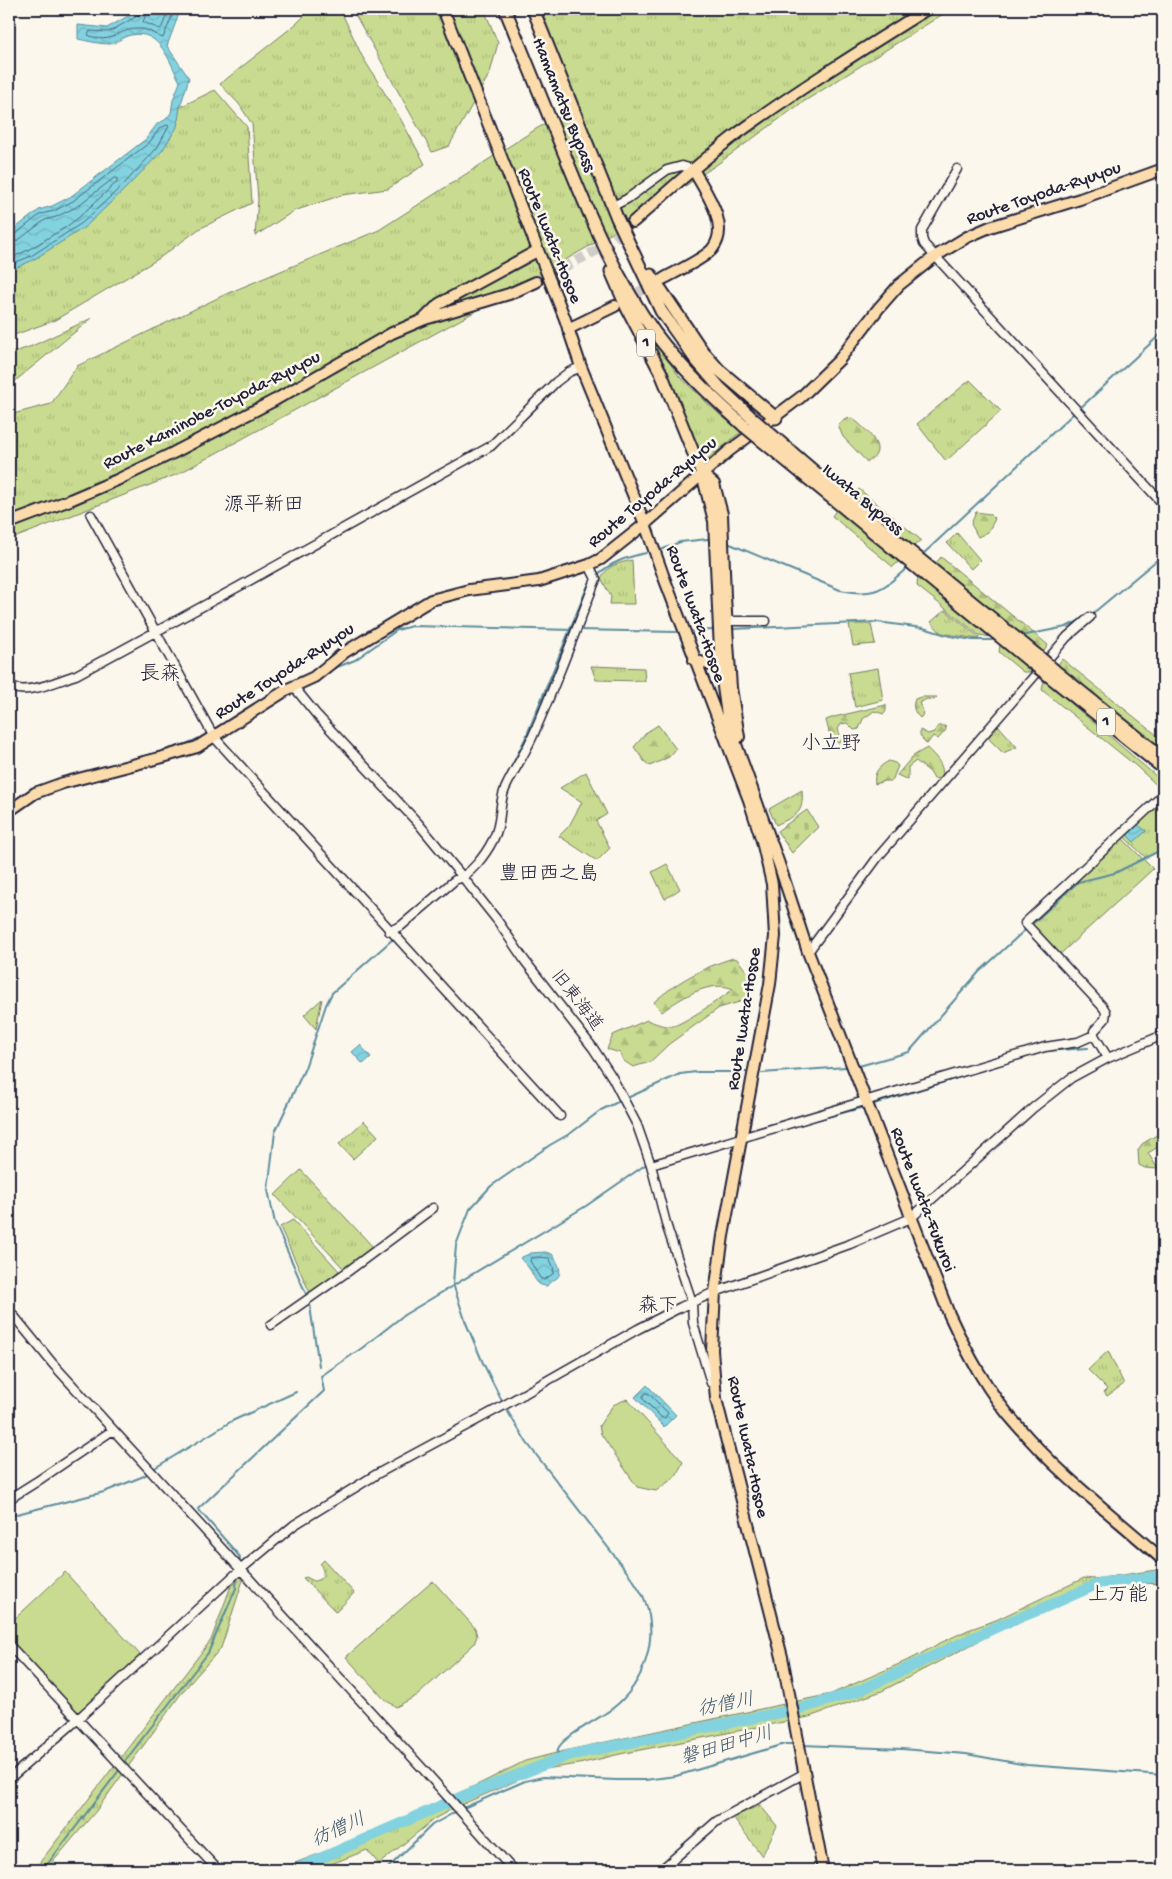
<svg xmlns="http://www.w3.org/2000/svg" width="1172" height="1879" font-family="'Gochi Hand','Klee One',sans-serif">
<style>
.grass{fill:url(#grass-tufts);stroke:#767e66}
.forest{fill:url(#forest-firs);stroke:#767e66}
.cemetery{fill:url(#cemetery-stones);stroke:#767e66}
.green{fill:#c9db90;stroke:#767e66}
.water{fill:url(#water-waves);stroke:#5c8c9d}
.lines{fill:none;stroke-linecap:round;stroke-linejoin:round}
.shore{stroke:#49687d;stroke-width:1}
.stream{stroke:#5c8c9d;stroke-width:2}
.river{stroke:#83d2df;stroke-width:11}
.major-tunnel{stroke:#d0ccc9;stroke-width:10;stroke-dasharray:10 5;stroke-linecap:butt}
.minor-casing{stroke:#22223b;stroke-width:11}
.major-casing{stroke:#22223b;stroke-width:14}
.highway-casing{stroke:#22223b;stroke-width:15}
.minor{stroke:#fbf7ec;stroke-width:8}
.major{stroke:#fcdcac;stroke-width:10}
.highway{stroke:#fcdcac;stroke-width:11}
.highway-bridge-casing{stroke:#22223b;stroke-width:15;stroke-linecap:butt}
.highway-bridge{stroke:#fcdcac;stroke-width:11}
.labels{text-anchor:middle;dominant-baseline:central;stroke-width:5;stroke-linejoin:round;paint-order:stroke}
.shield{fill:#fbf7ec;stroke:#636270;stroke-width:1}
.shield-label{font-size:16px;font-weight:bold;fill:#22223b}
.street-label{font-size:18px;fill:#22223b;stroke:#fbf7ec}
.water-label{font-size:19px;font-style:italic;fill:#3f576c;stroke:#fbf7ec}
.quarter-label{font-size:20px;fill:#22223b;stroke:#fbf7ec}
</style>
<defs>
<pattern id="grass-tufts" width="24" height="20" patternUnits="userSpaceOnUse" patternTransform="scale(1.25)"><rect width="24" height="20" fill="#c9db90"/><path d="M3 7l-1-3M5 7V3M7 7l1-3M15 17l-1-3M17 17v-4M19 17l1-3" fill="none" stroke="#acbc7d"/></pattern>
<pattern id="forest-firs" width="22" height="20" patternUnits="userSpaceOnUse" patternTransform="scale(1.25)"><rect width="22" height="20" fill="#c9db90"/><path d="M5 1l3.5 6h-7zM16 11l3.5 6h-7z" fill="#acbc7d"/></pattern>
<pattern id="cemetery-stones" width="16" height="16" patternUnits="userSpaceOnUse" patternTransform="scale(1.25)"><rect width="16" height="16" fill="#c9db90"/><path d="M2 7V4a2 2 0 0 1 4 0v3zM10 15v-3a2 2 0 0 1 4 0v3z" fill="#acbc7d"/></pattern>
<pattern id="water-waves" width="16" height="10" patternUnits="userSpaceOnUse" patternTransform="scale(1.25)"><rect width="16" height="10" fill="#83d2df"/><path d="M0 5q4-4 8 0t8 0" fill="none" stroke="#71b4c0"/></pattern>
</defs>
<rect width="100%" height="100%" fill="#fbf7ec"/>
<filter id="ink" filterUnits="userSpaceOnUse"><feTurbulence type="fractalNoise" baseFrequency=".02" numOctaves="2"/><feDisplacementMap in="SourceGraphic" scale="10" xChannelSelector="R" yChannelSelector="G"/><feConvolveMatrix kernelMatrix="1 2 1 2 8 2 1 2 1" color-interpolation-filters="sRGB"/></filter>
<g filter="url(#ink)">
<path class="grass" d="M311,9H340L362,56L400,118L425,164L388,189L342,195L294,211L255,236L258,199L252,124L239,104L220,84L296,24Z
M352,9H484L498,43L490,73L449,146L432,152Z
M533,9H951L800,104L719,163L638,218L489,304L178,474L9,540V415L51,404L77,366L226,294L379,230L536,129L573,108Z
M215,90L247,127L252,203L199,229L158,259L55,320L9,337V270L178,114L180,107Z
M92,318L9,386V354L32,346Z
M641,323L679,376L720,415L742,431L707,460H703Z
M970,380L1001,411L946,461L917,424Z
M837,509L899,561L893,567L832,516Z
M957,533L980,560L971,569L947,543Z
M632,560L634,604H610L611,597L601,578C608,565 619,563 632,560Z
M918,575L991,637L979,635L917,586Z
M945,610L979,637L978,639L941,633L931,622Z
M849,624H871L875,644L853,646Z
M1000,645L1033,672H1023L999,652Z
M591,666L644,668L645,681L596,680Z
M878,668L883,700L855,707L848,673Z
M1044,680L1163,782V791L1136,766L1042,690Z
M998,725L1017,747L1003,753L988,738Z
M586,772L607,814L596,821L610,848L597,861L559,836L569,826L582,802L560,788Z
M802,790C804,815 796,815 776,825L769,809Z
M1163,798V848L1146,858L1121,834Z
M1119,835L1153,869L1057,957L1025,923Z
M667,864L680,889L665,899L652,872Z
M322,999L316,1029L304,1015Z
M364,1121L378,1136L353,1159L339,1144Z
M301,1170L373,1247L345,1270L275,1195Z
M293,1220L339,1271L310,1293L280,1227Z
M1108,1351L1124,1384L1107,1396L1104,1392L1107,1389L1088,1370Z
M324,1560L354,1593L336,1612L303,1578L306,1577L314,1581C325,1580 325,1572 320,1564Z
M1163,1569V1584L1114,1582L1044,1607L1027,1618L998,1631L882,1691L809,1717L620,1754L579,1764L544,1769L456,1807L434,1819L379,1864L367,1850L316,1870H277L336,1847L481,1783L525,1761L568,1750L831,1694L915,1657L938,1644L968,1630L996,1620L1084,1578L1094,1579Z
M244,1577L221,1648L183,1691L96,1811L46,1870H34L211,1640L231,1586Z
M760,1805L777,1826L762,1856L733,1817Z"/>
<path class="forest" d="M852,418C861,425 882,442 876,454C875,458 870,460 867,462L843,437L838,425L845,419Z
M859,489L921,540L914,546L854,496Z
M976,512L990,514L995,519L988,532L978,537L971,524Z
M941,557L1048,645L1042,654L935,564Z
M1062,659L1163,740V749L1118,716L1057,666Z
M921,697H937L934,700L927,699L919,703L923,711L922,716L920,718C914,712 912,707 915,699Z
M886,705V711L884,714L874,711L863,719L859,729L854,730L847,723L841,724L838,729L842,742L838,743L830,736L826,720L834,717Z
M658,725L676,749L669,757L650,766L644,761L634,747L647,732Z
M938,726H945L946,730L938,739L933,736L927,744L925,743L920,735V730L928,734L934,732Z
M927,748C936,757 945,765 942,778L934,779L930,772L916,761L908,767V780L897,775L913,756Z
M889,761L895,763L898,766L892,781H884L875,784C873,773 879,766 889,761Z
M733,958L737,959L752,978L754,990L746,1000L719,1008L669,1044L650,1062L633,1067L624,1061L620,1053L607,1049L613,1035L647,1020C655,1023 664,1027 673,1026C681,1025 727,995 733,989C711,979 680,998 662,1012L654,1002C676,982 704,967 733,958Z
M1163,1131V1144L1148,1153L1158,1169L1145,1168L1139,1165L1138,1150L1142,1144Z"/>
<path class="cemetery" d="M807,810L818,827L792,853L777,831Z"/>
<path class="green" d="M627,1399L683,1462L676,1476L656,1491L637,1487L601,1434L599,1426L613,1405Z
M65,1572L143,1658L78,1719L9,1645V1624Z
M433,1581L475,1628L477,1636L474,1644L418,1695L396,1707L384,1699L346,1657Z"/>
<path class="water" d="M140,9H182L180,11L167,46L189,78L180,107L177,127L162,151L127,187L85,227L33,260L9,271V233L39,210L52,206L70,197L146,139L157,124L165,120L171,113L173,100L180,82C169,61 160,29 131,35C123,36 116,44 109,44C99,44 88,41 78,39V25L107,28Z
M1137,824L1146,831L1134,842L1125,833Z
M360,1045L371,1057L363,1064L352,1052Z
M545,1252L552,1254C556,1260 564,1271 557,1278C553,1281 550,1281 547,1286C534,1286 535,1275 528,1267C526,1264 523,1262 520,1258L531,1253Z
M647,1385L676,1415L664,1427L635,1397Z"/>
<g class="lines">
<path class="shore" d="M141,9L139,15L109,32L90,31L88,35C112,46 117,29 137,29C148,28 154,35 163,38L175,9
M148,9L143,22L160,29L162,27L169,9
M9,236L14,235L41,214L54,211L73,201L149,143L160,128L167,125L169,126L157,148L124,184L82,223L31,256L9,265
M9,243L17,241L45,220L56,217L76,207L114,178H117V182L78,218L66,227L28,250L9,259
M538,1257L549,1258L553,1266L554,1273L544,1280L540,1278L530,1261L531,1258Z
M646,1393L649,1394L668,1413L665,1418H662L643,1399V1396Z"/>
<path class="stream" d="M1078,410L1163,332
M730,544L840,590C875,597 882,590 908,567
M661,550L680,542L708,539
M921,556L1074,413
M596,576C611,562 627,557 646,553
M1092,614L1163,555
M733,629L877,622L923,628L950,636L973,640H999
M578,630L676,632
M693,631L713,630
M1021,636L1066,627L1083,619
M330,670L355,660L397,630L412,626L573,630
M71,776L184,745L209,734
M507,776L526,737L589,583L593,579
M1030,926L1078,882L1115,873L1163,849
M398,934L405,927
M1045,1051L1088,1048
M859,1066L909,1052L979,972L1026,929
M762,1073L846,1067
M625,1099L680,1074L696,1072H746
M871,1105L1040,1052
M748,1139L864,1107
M307,1296L275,1223L268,1190L275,1132L305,1068L326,1005L332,993L394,938
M309,1300L319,1366
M503,1403L483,1363L466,1323L453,1284L456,1245L461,1232L470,1209L491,1186L550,1145L571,1133L601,1110L620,1101
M505,1407L527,1443L634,1581C638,1588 643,1594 645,1601C659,1639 644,1684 613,1708C601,1718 562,1737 558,1749C557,1753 557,1757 556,1761
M153,1469L232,1421L296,1392
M9,1516L104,1492L144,1476L149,1472
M239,1565L240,1557L198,1509L324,1391L321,1376L362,1348L404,1315L586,1206L648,1163
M802,1745L902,1749L966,1754L1027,1765L1163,1775
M122,1765L208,1653L236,1588L237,1577
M461,1809L525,1781L543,1777L617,1780H645L676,1776L785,1744H795
M43,1870L120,1769
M386,1870L432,1825L457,1811"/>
<path class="river" d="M294,1870L461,1797L569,1755L802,1708L858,1691L1001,1625L1039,1610L1100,1583L1163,1576"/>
<path class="major-tunnel" d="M536,282L605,246L633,222
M624,300L655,283"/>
<defs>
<path id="minor" d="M957,169L922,230V238L924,244L1163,504
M613,206L627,199L667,170L682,166L693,169
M91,515L214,737L560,1116
M727,621H766
M1049,658L1067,637L1090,617
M9,687C30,695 56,681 76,675L238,587L491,446L556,382L569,372L581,367
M294,687L316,714L418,823L461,875L497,920L525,961L593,1048L612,1077L637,1125L651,1165L667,1227L692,1302L693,1323L711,1383
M389,931L401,926L455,880C470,876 486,854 493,840C503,821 498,805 505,789C514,769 527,751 535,731C557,681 576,630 596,579L589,565
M808,952L878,857L1036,674
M1108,1058L1094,1035V1031L1105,1019L1106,1012L1103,1007L1025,923L1163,795
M651,1165L1045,1047L1078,1042L1094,1035
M9,1310L53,1364L423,1769L513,1870
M271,1325L347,1272L433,1208
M9,1499L36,1482L113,1430
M9,1645L218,1870
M9,1779L78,1719L240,1570L294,1525L377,1474L501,1407L638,1329L681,1307L715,1292L850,1244L911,1218L1033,1108L1071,1078L1108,1058L1163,1035
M661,1870L717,1821L805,1773"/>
<path id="major" d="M443,9L565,319L581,367L645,524L663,575L749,800L762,841L772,884L775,936L770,984L723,1236L715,1292L712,1350L716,1399L782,1657L823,1870
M633,222C667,192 701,161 738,133C799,89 863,49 927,9
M663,279C675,272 706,258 713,248C731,225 704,190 693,169
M425,318L439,304L537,251
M568,329L615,306
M702,474L714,521L721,673L728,722L779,864L808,952L949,1314C967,1353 988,1393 1017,1425C1060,1476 1114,1516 1163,1560
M702,474L714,484L722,514L725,597L731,688L739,737
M9,523L70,500L117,480L173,453L275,400L392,333L425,319L509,294L536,282
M694,660L725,669
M9,811L35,793L63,783L163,757L197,747L288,689L314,677L345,652L431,600L469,590L539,581L589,565L601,559L645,524L729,451L801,397L839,360L878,309L899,285L934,257L967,237L990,227L1080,199L1163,169"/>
<path id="highway" d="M505,9C525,57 544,105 564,153C589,215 616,279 655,333C681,368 712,397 744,426
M533,9L617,218L661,311L696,360L720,388L753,419
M611,271L627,308L661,373L702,474
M651,275L703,352L719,370L776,418
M853,505L1038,656
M849,512L1032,663
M1054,670L1156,752
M1049,676L1163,768"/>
</defs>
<use href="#minor" class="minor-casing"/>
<use href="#major" class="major-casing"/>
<use href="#highway" class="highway-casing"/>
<use href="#minor" class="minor"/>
<use href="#major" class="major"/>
<use href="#highway" class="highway"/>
<defs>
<path id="highway-bridge" d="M753,419L853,505
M744,426L849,512
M1038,656L1054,670
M1032,663L1049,676"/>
</defs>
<use href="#highway-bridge" class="highway-bridge-casing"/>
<use href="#highway-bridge" class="highway-bridge"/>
</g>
</g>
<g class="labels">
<g class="shield">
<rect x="637" y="329.5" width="18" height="27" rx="4"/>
<rect x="1097" y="708.5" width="18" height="27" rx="4"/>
</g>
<g class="shield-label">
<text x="646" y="343">1</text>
<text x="1106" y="722">1</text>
</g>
<g class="street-label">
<text transform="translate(563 105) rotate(68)">Hamamatsu Bypass</text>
<text transform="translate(1044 194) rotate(-19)">Route Toyoda-Ryuyou</text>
<text transform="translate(549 236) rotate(68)">Route Iwata-Hosoe</text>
<text transform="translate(212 411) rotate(-27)">Route Kaminobe-Toyoda-Ryuyou</text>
<text transform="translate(653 493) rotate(-40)">Route Toyoda-Ryuyou</text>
<text transform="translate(862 500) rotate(40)">Iwata Bypass</text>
<text transform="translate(695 614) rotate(70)">Route Iwata-Hosoe</text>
<text transform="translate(285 672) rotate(-33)">Route Toyoda-Ryuyou</text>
<text transform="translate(576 1001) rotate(52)">旧東海道</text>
<text transform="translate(745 1019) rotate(-81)">Route Iwata-Hosoe</text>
<text transform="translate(922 1200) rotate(69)">Route Iwata-Fukuroi</text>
<text transform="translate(747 1447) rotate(78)">Route Iwata-Hosoe</text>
</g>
<g class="water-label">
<text transform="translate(726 1706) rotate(-11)">彷僧川</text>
<text transform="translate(727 1747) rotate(-16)">磐田田中川</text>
<text transform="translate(339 1831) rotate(-24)">彷僧川</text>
</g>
<g class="quarter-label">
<text x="264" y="506">源平新田</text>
<text x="160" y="675">長森</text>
<text x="831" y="745">小立野</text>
<text x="549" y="875">豊田西之島</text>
<text x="658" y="1307">森下</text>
<text x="1118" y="1596">上万能</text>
</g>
</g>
<rect width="1172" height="1879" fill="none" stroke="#fbf7ec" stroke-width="30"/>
<rect x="15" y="15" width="1142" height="1849" fill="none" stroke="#22223b" stroke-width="2" filter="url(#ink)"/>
</svg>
